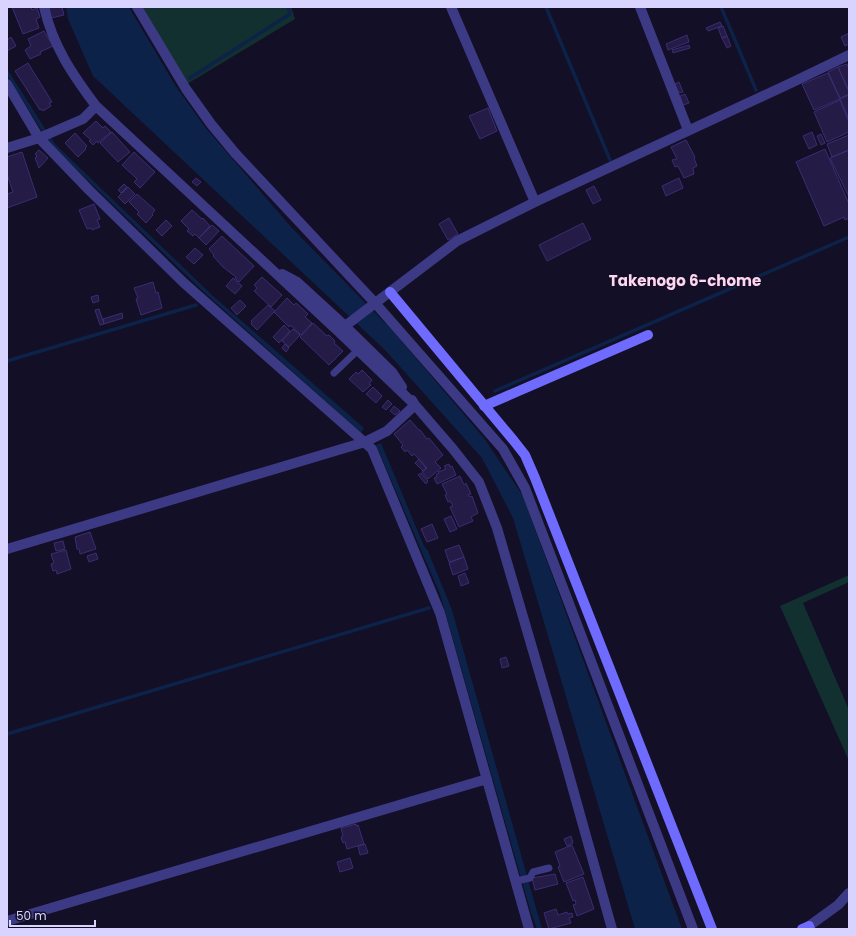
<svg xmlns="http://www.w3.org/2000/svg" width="856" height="936" font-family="Poppins,sans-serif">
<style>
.green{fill:#12302f}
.water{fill:#0c2248}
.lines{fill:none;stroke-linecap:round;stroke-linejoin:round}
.stream{stroke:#0c2248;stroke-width:3.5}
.building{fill:#241b47;stroke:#3b2d73}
.lane{stroke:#3d3a85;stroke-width:7}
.street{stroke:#3d3a85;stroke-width:10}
.secondary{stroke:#6f6bff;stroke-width:10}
.labels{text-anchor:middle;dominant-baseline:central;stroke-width:3;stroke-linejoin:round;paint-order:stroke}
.neighbourhood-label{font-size:15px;font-weight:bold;fill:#ffd6f0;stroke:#130f26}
</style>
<rect width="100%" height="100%" fill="#130f26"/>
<path class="green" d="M143,7H291L295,19L187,84Z
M849,575V582L803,603L849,710V761L780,606Z"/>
<path class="water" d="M66,7H129L175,85L205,127L292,228L393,331L484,438L523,496L682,929H635L513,518L482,458L385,350L93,76L68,19Z
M7,69L55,144L212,295L364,428L361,433L206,294L50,144L7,75Z
M381,443L424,546L428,551L452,610L542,929H537L531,913L440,594L376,445Z"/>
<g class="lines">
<path class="stream" d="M546,7L610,160
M721,7L756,90
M190,78L290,14L288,7
M7,361L196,305
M495,391L849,237
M7,734L429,608"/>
</g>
<path class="building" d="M12,7H31L32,10L37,8L40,17L36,19L39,28L23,34Z
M49,7H62L64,15L51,18Z
M720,22L722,26L708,31L706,28Z
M723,26L727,36L722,38L718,28Z
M44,31L53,46L40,52L41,54L30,59L25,50L31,46L28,39Z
M849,33V44L845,46L841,37Z
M687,35L689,42L668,50L666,44Z
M727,36L731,46L727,48L722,38Z
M11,37L16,46L7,51V40Z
M689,45L690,48L673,53L672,50Z
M28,63L52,102L49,103L51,106L43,111L42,109L40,110L15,71Z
M847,64L849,69V91L838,67Z
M838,67L849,92V94L840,98L828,72Z
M828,73L840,99L814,110L802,84Z
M679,82L683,92L679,93L675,84Z
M685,94L689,103L683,105L680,96Z
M849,95V119L840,99Z
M840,100L849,122V132L827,142L814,112Z
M488,108L497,131L480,139L469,116Z
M96,121L103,128L105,126L111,132L98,143L97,141L93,145L89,141L91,140L83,133Z
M112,132L130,152L118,162L100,143Z
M812,132L817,145L809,149L803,136Z
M75,133L87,146L85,148L86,149L78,157L65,143Z
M821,134L825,143L821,145L817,136Z
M849,135V150L832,157L827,144Z
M686,140L695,157L694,158L697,166L693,168L694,174L684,178L678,166L675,167L672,160L677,159L671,147Z
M825,149L849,204V218L845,220L844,217L824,226L796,162Z
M39,150L48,158L39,168L35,158L37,156L35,154Z
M849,150V197L830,158Z
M22,152L37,197L7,208V194L13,192L7,174V157Z
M134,152L155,172L140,188L134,182L137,179L122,165Z
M196,178L201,182L197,186L192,182Z
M679,178L683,188L666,196L662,186Z
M124,184L127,187L121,193L118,190Z
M594,186L601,200L593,204L586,190Z
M128,187L135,194L125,204L118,197Z
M137,194L155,210L152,214L153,215L146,223L137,214L139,212L129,202Z
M94,204L100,219L97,220L100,227L92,230L91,228L87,229L79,210Z
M192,210L202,219L203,218L210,226L199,238L195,234L193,236L187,231L189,229L181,221Z
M449,218L458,234L448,240L439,224Z
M166,220L172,226L162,236L156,230Z
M583,223L591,239L547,261L539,245Z
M212,225L219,231L206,245L199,238Z
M222,236L254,266L239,282L235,278L236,277L223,267L213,256L214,255L209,249Z
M195,248L203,255L194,264L186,257Z
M262,277L282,295L271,307L254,291L257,288L254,285Z
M233,278L242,286L235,294L226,286Z
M153,282L156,293L158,292L162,308L141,315L136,299L138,298L134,288Z
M98,295L99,301L93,303L91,297Z
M287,298L294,305L296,303L308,314L305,317L312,323L301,335L290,325L289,327L274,312Z
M240,300L246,306L237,315L231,308Z
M268,305L275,311L257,330L251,324L252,322L251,321Z
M99,309L104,324L100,325L95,310Z
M122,313L123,318L104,324L103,319Z
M313,323L327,336L329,335L335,341L334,343L343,351L329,365L300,337Z
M284,325L290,331L279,343L273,337Z
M293,329L300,335L289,347L282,341Z
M285,344L289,348L286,352L282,348Z
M362,370L372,380L369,384L371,385L363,392L349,379L356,372L358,374Z
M373,387L382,396L376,403L366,394Z
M388,400L392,404L386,410L382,407Z
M394,406L400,411L395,415L390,411Z
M410,420L419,430H420L427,439L429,438L443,455L435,462L441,468L428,479L422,472L427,468L414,454L412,456L407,450L405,452L401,447L403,445L394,434Z
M419,459L426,468L423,471L415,463Z
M449,464L450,467L452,466L456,475L437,484L434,478L437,477L436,475L439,473L438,472L446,469L444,466Z
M421,473L428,481L426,484L418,475Z
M460,476L464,485L466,483L471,494L468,495L470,497L472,496L478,513L471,517L473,521L459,527L450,507L453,506L450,501L448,502L445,495L447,494L442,484Z
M451,516L457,529L450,532L444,519Z
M432,524L438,538L427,542L421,529Z
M90,532L96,549L80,554L79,549H77L75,537Z
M63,541L65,549L56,551L54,543Z
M459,545L464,557L449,562L445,550Z
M66,550L71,569L57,574L56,570L53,571L51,564L54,563L51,554Z
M96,553L98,559L89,562L87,556Z
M464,557L468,569L453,575L449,563Z
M465,573L469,583L461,586L458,576Z
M506,657L509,666L502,668L500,659Z
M356,824V826L358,825L364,844L347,849L345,842L343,843L341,837L343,836L341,828Z
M571,836L573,843L567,846L564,839Z
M365,844L368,853L360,855L358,846Z
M572,845L584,874L564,882L558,867L560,866L555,852Z
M350,858L353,868L340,872L337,862Z
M555,874L558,884L535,890L532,878Z
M583,877L594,909L577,916L573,905L576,904L575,900L573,901L566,883Z
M556,909L558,915L567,912L568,914L572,913L573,917L569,918L571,923L549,929L544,913Z"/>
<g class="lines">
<path class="lane" d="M334,373L358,350
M516,881L530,878L533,872L549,868"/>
<path class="street" d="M44,7C53,46 72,74 96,106L339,332L415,405L453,449L479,482L497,528L562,750L612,929
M137,7L186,89L211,124L235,153L375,303L503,449L525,488L693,929
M451,7L535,202
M640,7L688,130
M7,84L39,138L89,190L184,283L372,449L440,613L529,929
M7,148L39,138L83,119L96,106
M282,274L297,282L345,326L392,372L402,387
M345,326L457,241L535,202L793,82L849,55
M7,549L365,442L387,431L415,405L412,400
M7,921L487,779
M809,926L838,905L849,893"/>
<path class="secondary" d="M390,292L514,441L525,455L535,478L712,929
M484,406L648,335
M802,929L809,926L810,929"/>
</g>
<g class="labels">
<g class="neighbourhood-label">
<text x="685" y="280">Takenogo 6-chome</text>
</g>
</g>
<rect width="856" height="936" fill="none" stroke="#d9d4ff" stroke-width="16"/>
<path d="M10 920v6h85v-6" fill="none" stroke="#d9d4ff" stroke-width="2"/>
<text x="16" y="920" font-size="12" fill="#d9d4ff" stroke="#130f26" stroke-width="3" paint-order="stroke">50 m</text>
</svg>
